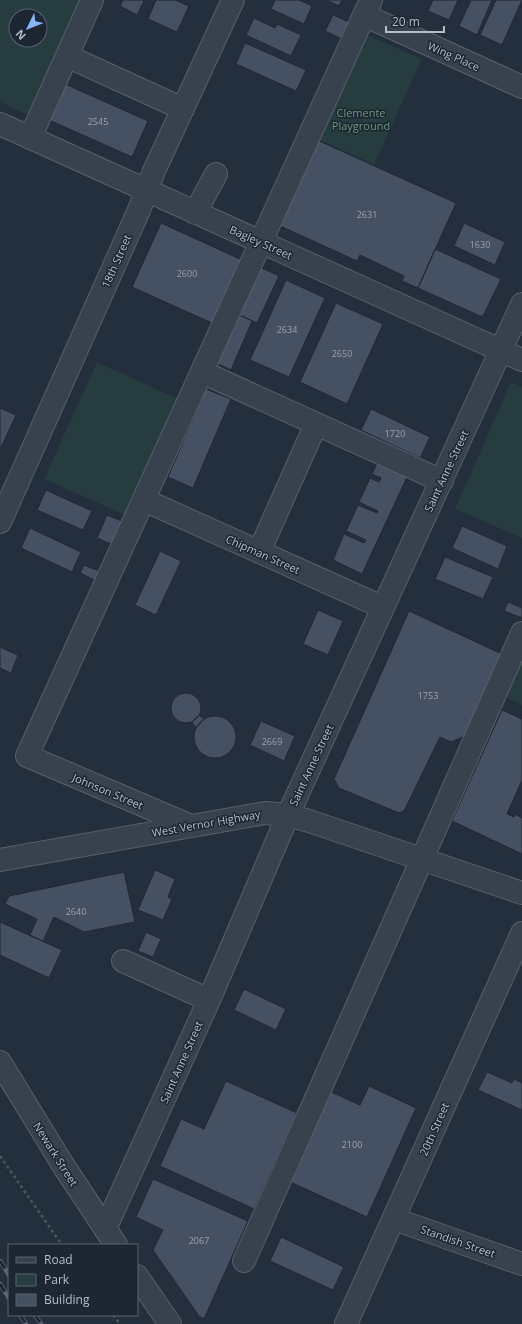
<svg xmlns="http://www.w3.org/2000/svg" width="522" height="1324" font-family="'Open Sans',sans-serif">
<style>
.green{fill:#263c3f;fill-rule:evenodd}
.building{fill:#455162;stroke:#1f2835}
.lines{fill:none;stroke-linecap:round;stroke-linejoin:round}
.minor-casing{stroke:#565f6c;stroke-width:24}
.path{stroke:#44595c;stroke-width:2.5;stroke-dasharray:3 3;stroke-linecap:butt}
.minor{stroke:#38414e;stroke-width:22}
.rail-casing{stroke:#5a6575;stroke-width:4.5}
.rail{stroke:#1d2633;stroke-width:3;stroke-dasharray:9;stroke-linecap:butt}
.labels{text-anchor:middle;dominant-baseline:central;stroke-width:3;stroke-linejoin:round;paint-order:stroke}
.number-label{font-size:9px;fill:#98a1af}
.street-label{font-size:11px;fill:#b4bcc9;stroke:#1d2633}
.park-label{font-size:11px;fill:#6b9a76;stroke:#1d2633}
</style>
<rect width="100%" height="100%" fill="#242f3e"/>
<path class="green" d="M0,0H82L30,116L0,102ZM16,16H40V40H16Z
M365,34L422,59L374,165L318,139Z
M97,362L182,401L130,517L44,479Z
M511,382L522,387V538L455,509Z
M522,652V705L502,696Z"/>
<path class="building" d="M123,0H143L144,1L137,15L120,6Z
M156,0H175L189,6L177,32L148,19Z
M275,0H299L312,6L304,24L271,9Z
M326,0H342L339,6Z
M433,0H458L449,20L428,11Z
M471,0H492L477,35L459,26Z
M496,0H522L502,45L480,35Z
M333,15L349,22L342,39L325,31Z
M254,18L275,28L277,24L301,35L291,56L246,35Z
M245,43L306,70L296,91L236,64Z
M65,84L148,121L132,157L49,120Z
M315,139L456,203L418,288L402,281L404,276L360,255L357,261L278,225Z
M161,223L242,260L214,324L132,287Z
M464,223L505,242L495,265L454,246Z
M435,249L501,279L483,316H480L418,288Z
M256,265L279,276L257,323L235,313Z
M286,280L325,298L289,377L250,360Z
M336,303L383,324L347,404L300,382Z
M235,313L252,321L231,370L214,362Z
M206,389L231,399L193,488L168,477Z
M0,408L16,415L0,450Z
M371,409L430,437L420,458L361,430Z
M378,461L408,475L362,574L333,560L344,534L364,543L366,540L346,531L358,505L377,513L378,511L359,502L370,478L379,482L381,478L372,474Z
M46,490L92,511L83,530L37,510Z
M107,515L124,522L114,545L97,538Z
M462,526L507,546L498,569L452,548Z
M30,528L81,552L72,572L21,548Z
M160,551L181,561L156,615L135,605Z
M445,557L493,577L483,599L435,579Z
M84,565L99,571L95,580L80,573Z
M508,602L522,608V618L504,611Z
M318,610L343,621L328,655L303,644Z
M409,611L504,655L468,735L451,742L440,737L404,811L399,813L339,788L334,779Z
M0,647L18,655L11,673L0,668Z
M171 708a15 15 0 1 1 30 0a15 15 0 1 1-30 0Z
M502,710L522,719V780L507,814L514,817L515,814L522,818V854L452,821Z
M199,715L204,719L196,728L192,722Z
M194 737a21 21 0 1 1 42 0a21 21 0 1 1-42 0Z
M261,721L295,736L284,761L250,745Z
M155,870L175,879L168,897L172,899L163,920L138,910Z
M124,872L135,922L84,932L54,917L43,941L30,935L37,919L5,904L9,896Z
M0,922L62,950L49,978L0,955Z
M146,932L161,939L153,957L138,951Z
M244,989L286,1009L276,1030L234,1010Z
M487,1072L512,1083L514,1079L522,1083V1110L478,1090Z
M226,1081L297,1113L254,1209L160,1166L181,1119L204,1129Z
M369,1086L416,1108L367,1217L288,1181L329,1091L360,1105Z
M153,1179L248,1221L204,1319L199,1316L153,1250L163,1230L136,1217Z
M281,1237L344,1267L333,1290L270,1261Z"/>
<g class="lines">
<defs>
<path id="minor" d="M364,15L522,87
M67,56L183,109
M0,124L522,360
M30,138L92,0
M195,213L216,174
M202,372L442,481
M144,500L382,607
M0,522L139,210L154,171L233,0
M259,552L316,424
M189,825L27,756L371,0
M0,860L265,813L288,815L309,821L522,893
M123,961L209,1000
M0,1062L63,1165L116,1245
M394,1219L522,1264
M105,1229L209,1000L288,815L522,304
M244,1261L522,633
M137,1276L170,1324
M346,1324L522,933"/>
</defs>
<use href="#minor" class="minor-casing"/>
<path class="path" d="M0,1156L62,1245
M113,1315L120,1324"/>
<use href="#minor" class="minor"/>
<defs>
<path id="rail" d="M0,1261L9,1275
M0,1284L9,1298
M20,1315L26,1324
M35,1315L41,1324"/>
</defs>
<use href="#rail" class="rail-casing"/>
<use href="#rail" class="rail"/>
</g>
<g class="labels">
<g class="number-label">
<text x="98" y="121">2545</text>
<text x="367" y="214">2631</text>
<text x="480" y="244">1630</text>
<text x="187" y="273">2600</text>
<text x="287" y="329">2634</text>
<text x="342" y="353">2650</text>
<text x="395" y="433">1720</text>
<text x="428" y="695">1753</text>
<text x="272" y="741">2669</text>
<text x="76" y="911">2640</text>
<text x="352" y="1144">2100</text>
<text x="199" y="1240">2067</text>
</g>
<g class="street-label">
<text transform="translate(454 56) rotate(24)">Wing Place</text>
<text transform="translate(261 242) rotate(24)">Bagley Street</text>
<text transform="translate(116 261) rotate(-66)">18th Street</text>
<text transform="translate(446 471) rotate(-65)">Saint Anne Street</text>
<text transform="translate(263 554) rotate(24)">Chipman Street</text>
<text transform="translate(311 765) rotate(-65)">Saint Anne Street</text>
<text transform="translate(108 791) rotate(23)">Johnson Street</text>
<text transform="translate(206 823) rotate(-10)">West Vernor Highway</text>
<text transform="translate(181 1062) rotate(-66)">Saint Anne Street</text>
<text transform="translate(434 1129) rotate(-66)">20th Street</text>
<text transform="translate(56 1154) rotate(58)">Newark Street</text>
<text transform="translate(458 1241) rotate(19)">Standish Street</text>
</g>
<g class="park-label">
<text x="361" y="112">Clemente<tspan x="361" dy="13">Playground</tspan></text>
</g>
</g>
<rect x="8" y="1244" width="130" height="72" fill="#1d2633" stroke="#59626f"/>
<rect x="16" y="1257" width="20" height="6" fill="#38414e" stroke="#59626f"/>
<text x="44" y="1264" font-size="12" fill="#b4bcc9">Road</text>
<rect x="16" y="1274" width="20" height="12" fill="#263c3f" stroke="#59626f"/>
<text x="44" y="1284" font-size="12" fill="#b4bcc9">Park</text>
<rect x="16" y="1294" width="20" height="12" fill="#455162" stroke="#59626f"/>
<text x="44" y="1304" font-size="12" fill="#b4bcc9">Building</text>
<g transform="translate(28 28) rotate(227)"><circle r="19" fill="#1d2633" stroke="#59626f"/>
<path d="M0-3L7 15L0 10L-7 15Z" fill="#8ab4f8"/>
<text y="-6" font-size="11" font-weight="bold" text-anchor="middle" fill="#b4bcc9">N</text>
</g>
<path d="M386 26v6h58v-6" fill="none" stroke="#b4bcc9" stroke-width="2"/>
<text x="392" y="26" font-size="12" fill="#b4bcc9" stroke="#1d2633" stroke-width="3" paint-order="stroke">20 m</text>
</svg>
